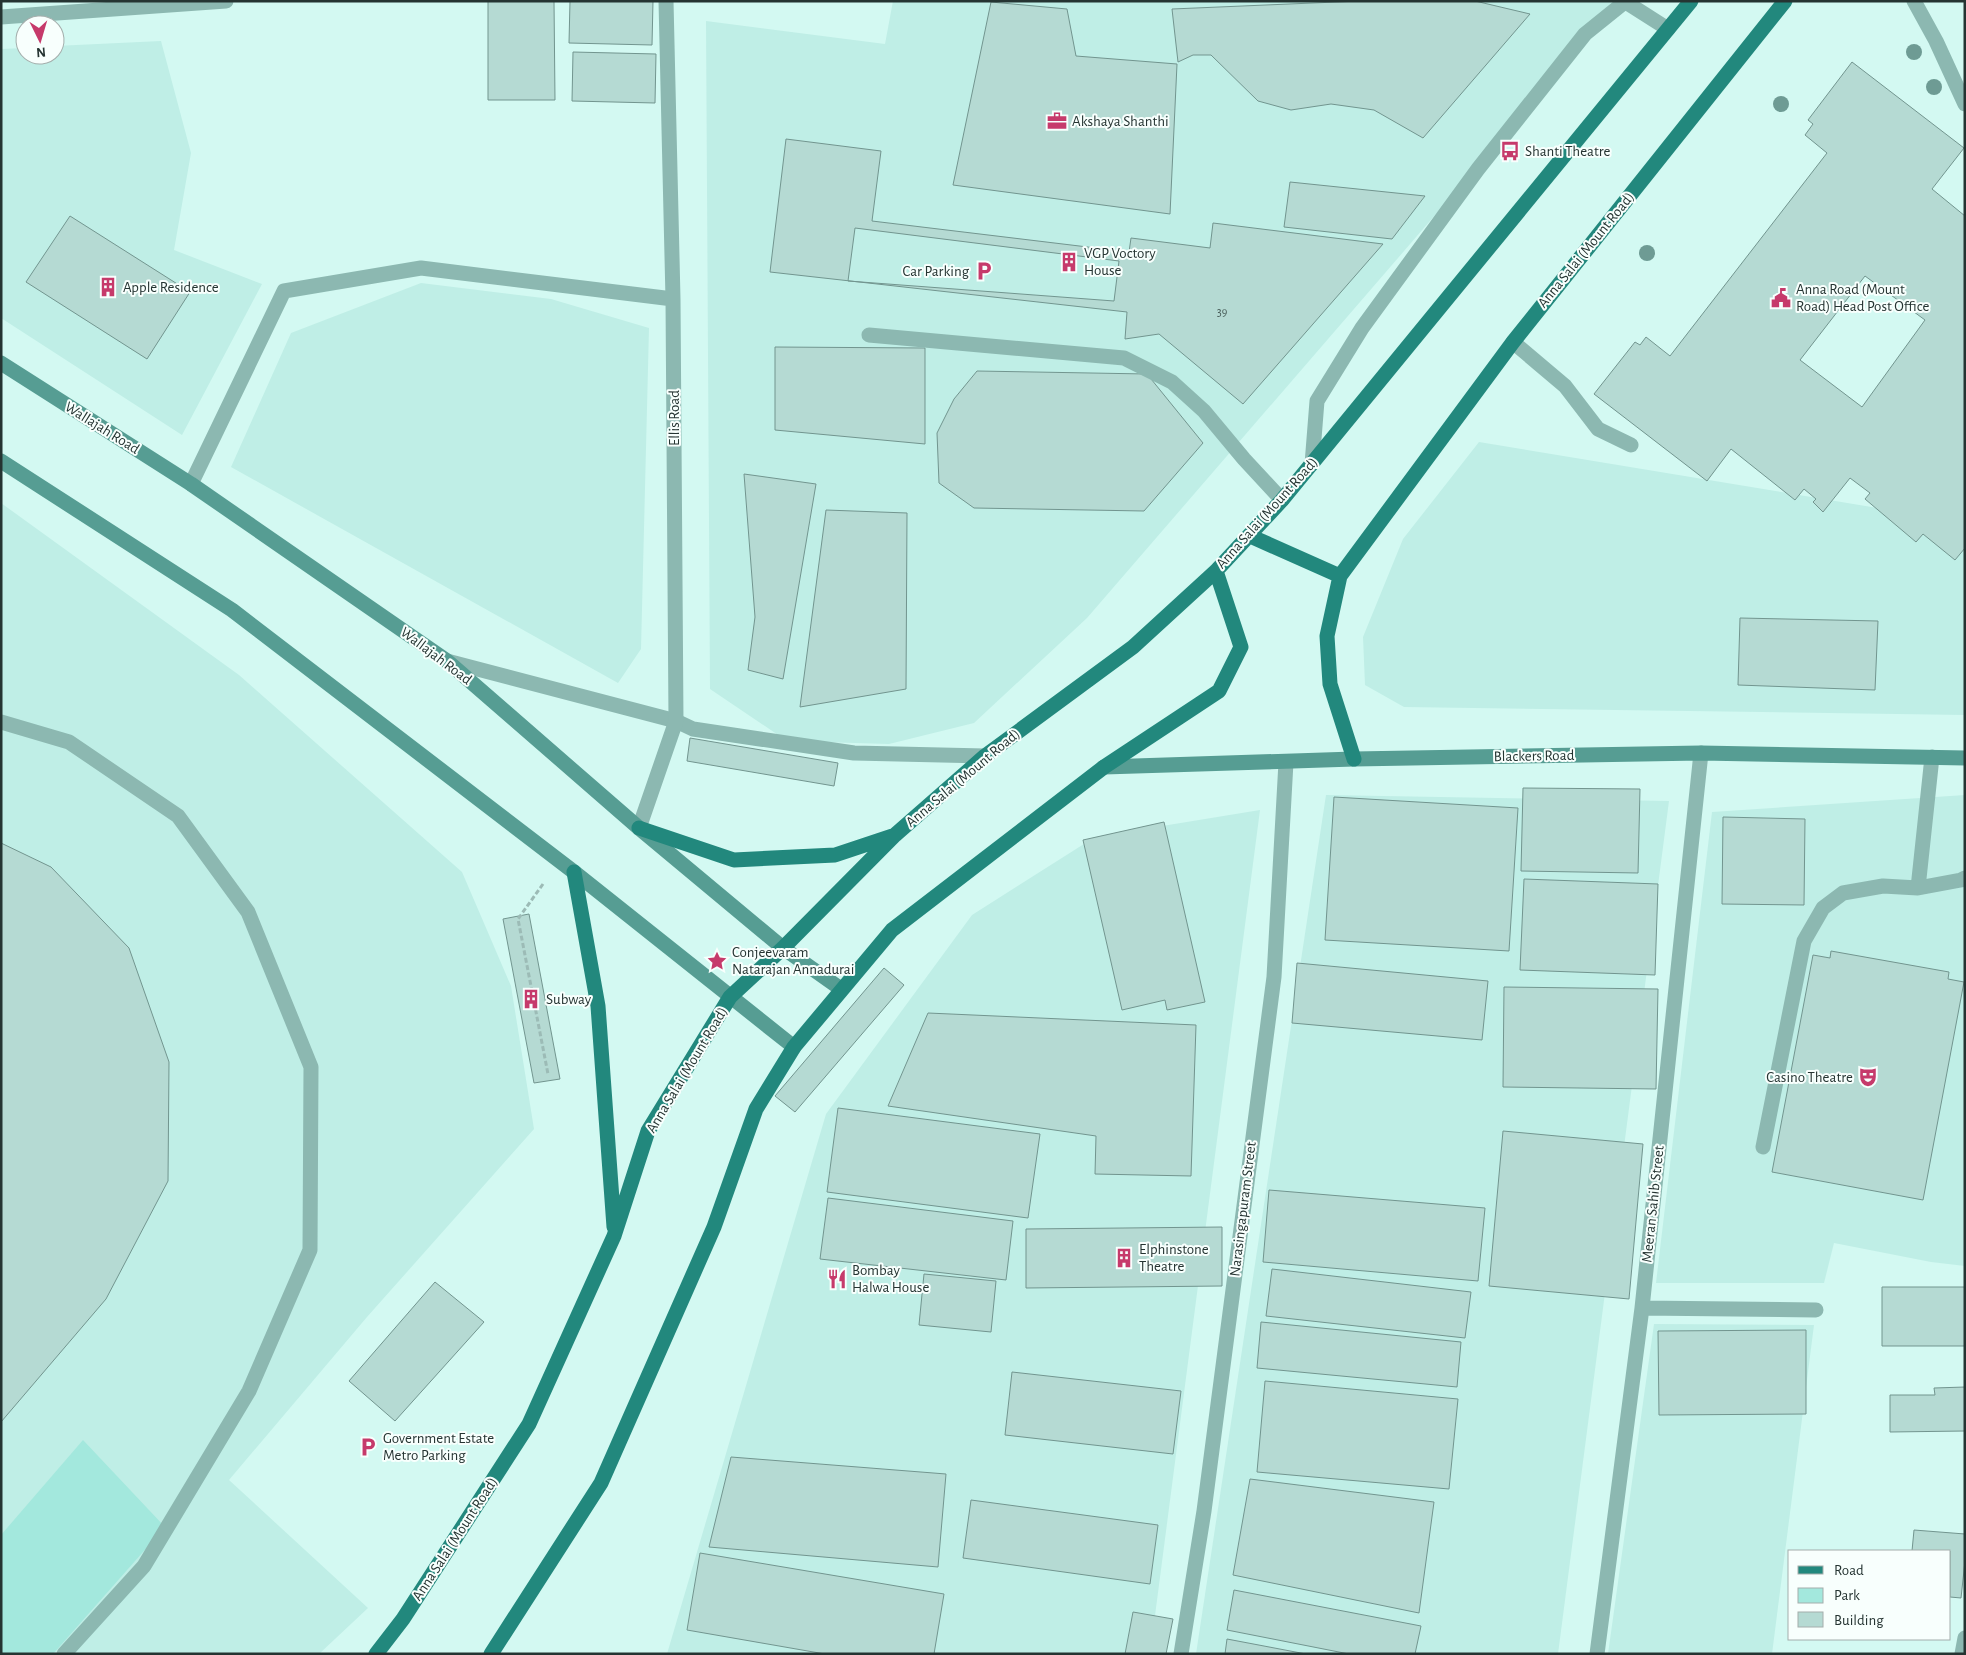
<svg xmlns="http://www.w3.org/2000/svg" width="1966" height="1655" font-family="'Alegreya Sans',sans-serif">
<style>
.built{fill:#bfeee6}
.green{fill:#a3e8dd}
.building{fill:#b5dad3;stroke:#72958f;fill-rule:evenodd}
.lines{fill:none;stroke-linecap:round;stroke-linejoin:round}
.path{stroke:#9cbbb6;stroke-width:3;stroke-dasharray:5 2.5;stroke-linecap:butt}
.lane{stroke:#8cb8b1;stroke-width:15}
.street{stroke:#8cb8b1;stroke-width:15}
.secondary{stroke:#569d93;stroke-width:15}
.primary{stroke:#22887d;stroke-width:15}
.tree{fill:#6e9b94}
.labels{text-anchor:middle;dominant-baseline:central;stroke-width:4;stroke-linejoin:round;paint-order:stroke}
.number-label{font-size:12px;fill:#495e5a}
.poi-label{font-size:15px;fill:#253432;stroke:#f8fffd;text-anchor:start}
.street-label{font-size:15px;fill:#253432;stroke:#f8fffd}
</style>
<rect width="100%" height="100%" fill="#d3f9f2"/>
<path class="built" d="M893,1H1620L1087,618L974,723L889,744L787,741L710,689L706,21L885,44Z
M161,41L191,153L174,250L262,284L182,435L1,318V49L25,48V55H55V46Z
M421,283L551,299L649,328L641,649L618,683L231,467L291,333Z
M1479,442L1950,520L1965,501V715L1404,707L1365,685L1363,637L1403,539Z
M1,503L239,675L462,872L511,986L534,1129L367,1317L229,1480L368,1608L319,1654H1Z
M1326,795L1669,801L1558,1654H1196Z
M1965,795V1266L1931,1262L1834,1243L1824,1283H1656L1712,812Z
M1260,810L1150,1654H667L826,1114L972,915L1095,837Z
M1654,1324L1814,1325L1772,1654H1608Z"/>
<path class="green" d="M83,1440L165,1527L53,1654H1V1535Z"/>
<path class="building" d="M488,1H554L555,100H488Z
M570,1H653L652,45L569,43Z
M1475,1L1530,14L1423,138L1374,110L1331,104L1291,110L1258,101L1211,55H1193L1178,62L1172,9L1360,1Z
M991,2L1067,9L1076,56L1177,64L1170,214L953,185Z
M573,52L656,54L655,103L572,101Z
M1852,62L1964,148L1932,189L1965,216V548L1955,560L1923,534L1916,542L1865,499L1870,493L1850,478L1823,512L1813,502L1816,499L1804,489L1795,500L1731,449L1707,481L1594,394L1635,342L1640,345L1646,337L1670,356L1827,153L1805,135L1813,124L1808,120ZM1865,276L1925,320L1862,407L1800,360Z
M786,139L881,151L872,221L1129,252L1131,238L1210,248L1213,223L1383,244L1243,404L1159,334L1125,339L1127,312L770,272Z
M1290,182L1425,196L1392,239L1284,227Z
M70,216L190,292L147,359L26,282Z
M855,228L1119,261L1114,301L848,281Z
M775,347L925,348V444L775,430Z
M977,371L1147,374L1203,443L1144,511L974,508L939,483L937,433L954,399Z
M744,474L816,484L783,679L748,670L755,617Z
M826,510L907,513L906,689L800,707Z
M1740,618L1878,621L1875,690L1738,685Z
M690,738L838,763L834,786L687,761Z
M1523,788L1640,789L1638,873L1521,871Z
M1334,797L1518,808L1509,951L1325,940Z
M1723,817L1805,819L1804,905L1722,904Z
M1164,822L1205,1002L1167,1010L1165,1000L1122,1010L1083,840Z
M1,843L51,867L129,948L169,1062L168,1181L106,1299L1,1422Z
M1524,879L1658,884L1655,975L1520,970Z
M529,914L560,1079L534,1083L503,919Z
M1831,951L1949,972L1948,979L1964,982L1923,1200L1772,1172L1813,955L1830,958Z
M1297,963L1488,981L1482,1040L1292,1023Z
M884,968L904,985L795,1112L775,1096Z
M1504,987L1658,989L1656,1089L1503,1087Z
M928,1013L1196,1025L1191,1176L1095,1174L1096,1136L888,1106Z
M838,1108L1040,1134L1028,1218L827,1192Z
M1503,1131L1643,1144L1629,1299L1489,1286Z
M1269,1190L1485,1208L1478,1281L1263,1262Z
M828,1198L1013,1221L1006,1280L820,1259Z
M1222,1227V1286L1026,1288V1229Z
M1272,1269L1471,1292L1465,1338L1266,1316Z
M924,1274L996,1281L991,1332L919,1325Z
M435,1282L484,1322L395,1421L349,1381Z
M1882,1287H1965V1346H1882Z
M1261,1322L1461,1342L1457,1387L1257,1368Z
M1806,1330V1414L1659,1415L1658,1331Z
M1012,1372L1181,1391L1173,1454L1005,1435Z
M1265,1381L1458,1399L1449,1489L1257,1472Z
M1965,1387V1431L1890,1432V1395H1935L1934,1388Z
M731,1457L946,1474L938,1567L709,1547Z
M1250,1479L1434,1502L1419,1613L1233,1575Z
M971,1500L1158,1525L1150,1584L963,1558Z
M1914,1530L1965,1534V1561L1961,1598L1950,1597V1551H1912Z
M700,1553L944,1594L934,1654H825L687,1630Z
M1234,1590L1421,1626L1415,1654H1349L1227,1630Z
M1133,1612L1173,1619L1166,1654H1125Z
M1227,1639L1306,1654H1225Z"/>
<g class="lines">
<path class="path" d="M543,884L518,919L548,1074"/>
<path class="lane" d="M1914,1L1936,41L1965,104
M869,335L1124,358L1172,382L1204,411L1244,459L1282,500
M1513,342L1565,386L1598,429L1631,445
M1312,464L1317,401L1362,328L1478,169L1585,34L1626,1
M447,661L676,721L693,729L854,753L985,756
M1,722L69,742L178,816L248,912L311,1067L310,1250L249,1391L144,1566L64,1654
M1918,888L1961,880L1965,878
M1763,1147L1804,941L1823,908L1843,893L1883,886L1918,888L1932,757"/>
<path class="street" d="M1624,1L1668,29
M1,17L226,1
M191,484L284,291L421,268L673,299
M639,828L676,721L673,299L666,1
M1642,1308L1816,1310
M1181,1654L1204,1511L1274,977L1286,762
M1597,1654L1642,1308L1701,753
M1962,1654L1965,1638"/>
<path class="secondary" d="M1,363L191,484L447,661L639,828L783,948L841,989
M1,461L232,610L574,872L794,1047
M1104,767L1354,759L1701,753L1965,758"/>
<path class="primary" d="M1250,536L1340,576
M1354,759L1330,684L1327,636L1340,576L1513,342L1785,1
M639,828L734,860L835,855L892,836
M574,872L598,1006L614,1227
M376,1654L403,1619L529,1424L614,1236L648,1131L730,997L783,948L895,835L985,756L1133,647L1216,571L1282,500L1691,1
M491,1654L601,1483L714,1227L756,1109L794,1047L892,930L1104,767L1219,691L1241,647L1216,571"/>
</g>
<g class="tree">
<circle cx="1914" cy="52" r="8"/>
<circle cx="1934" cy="87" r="8"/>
<circle cx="1781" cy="104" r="8"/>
<circle cx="1647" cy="253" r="8"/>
</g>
<defs>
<symbol id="office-bare" viewBox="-9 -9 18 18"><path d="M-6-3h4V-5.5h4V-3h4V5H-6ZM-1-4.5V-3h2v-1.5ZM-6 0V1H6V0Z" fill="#c63a6b" stroke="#f8fffd" stroke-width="2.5" paint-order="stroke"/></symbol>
<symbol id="bus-bare" viewBox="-9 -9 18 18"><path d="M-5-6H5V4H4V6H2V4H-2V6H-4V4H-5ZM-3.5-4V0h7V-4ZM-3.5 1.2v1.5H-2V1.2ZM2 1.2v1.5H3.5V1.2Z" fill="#c63a6b" stroke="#f8fffd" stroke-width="2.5" paint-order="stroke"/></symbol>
<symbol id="building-bare" viewBox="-9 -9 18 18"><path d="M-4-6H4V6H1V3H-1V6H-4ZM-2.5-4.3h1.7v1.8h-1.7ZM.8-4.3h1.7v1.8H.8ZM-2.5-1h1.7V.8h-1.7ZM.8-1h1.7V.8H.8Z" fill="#c63a6b" stroke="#f8fffd" stroke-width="2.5" paint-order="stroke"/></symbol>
<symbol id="parking-bare" viewBox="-9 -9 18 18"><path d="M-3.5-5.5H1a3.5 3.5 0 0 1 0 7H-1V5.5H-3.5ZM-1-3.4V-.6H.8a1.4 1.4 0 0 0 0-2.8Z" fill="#c63a6b" stroke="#f8fffd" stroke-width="2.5" paint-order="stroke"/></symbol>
<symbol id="civic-bare" viewBox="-9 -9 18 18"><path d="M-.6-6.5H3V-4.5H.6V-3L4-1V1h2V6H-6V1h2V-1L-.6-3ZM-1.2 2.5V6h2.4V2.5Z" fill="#c63a6b" stroke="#f8fffd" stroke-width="2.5" paint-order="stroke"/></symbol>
<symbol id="sight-bare" viewBox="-9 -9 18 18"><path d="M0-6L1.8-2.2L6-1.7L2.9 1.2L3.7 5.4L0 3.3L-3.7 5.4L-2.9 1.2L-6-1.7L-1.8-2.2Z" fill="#c63a6b" stroke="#f8fffd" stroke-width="2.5" paint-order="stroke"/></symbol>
<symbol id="theatre-bare" viewBox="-9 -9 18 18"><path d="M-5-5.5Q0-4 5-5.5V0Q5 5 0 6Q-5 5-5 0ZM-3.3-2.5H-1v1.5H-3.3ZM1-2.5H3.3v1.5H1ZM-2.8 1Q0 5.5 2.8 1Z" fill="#c63a6b" stroke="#f8fffd" stroke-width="2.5" paint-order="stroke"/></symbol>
<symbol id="restaurant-bare" viewBox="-9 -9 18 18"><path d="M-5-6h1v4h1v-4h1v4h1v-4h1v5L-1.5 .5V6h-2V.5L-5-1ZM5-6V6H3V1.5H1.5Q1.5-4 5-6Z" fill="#c63a6b" stroke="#f8fffd" stroke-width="2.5" paint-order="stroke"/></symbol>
</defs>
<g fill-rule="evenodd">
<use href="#office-bare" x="1043" y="107" width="28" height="28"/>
<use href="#bus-bare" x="1496" y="137" width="28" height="28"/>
<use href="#building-bare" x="1055" y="248" width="28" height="28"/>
<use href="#parking-bare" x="970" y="257" width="28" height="28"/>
<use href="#building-bare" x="94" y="273" width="28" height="28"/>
<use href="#civic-bare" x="1767" y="284" width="28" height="28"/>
<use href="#sight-bare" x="703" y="947" width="28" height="28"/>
<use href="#building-bare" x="517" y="985" width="28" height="28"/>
<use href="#theatre-bare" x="1854" y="1063" width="28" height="28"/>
<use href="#building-bare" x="1110" y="1244" width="28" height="28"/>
<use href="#restaurant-bare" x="823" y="1265" width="28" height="28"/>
<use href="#parking-bare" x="354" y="1433" width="28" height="28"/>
</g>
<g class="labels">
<g class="number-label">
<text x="1222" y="312">39</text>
</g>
<g class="poi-label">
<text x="1072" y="121">Akshaya Shanthi</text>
<text x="1525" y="151">Shanti Theatre</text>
<text x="1084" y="253">VGP Voctory<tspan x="1084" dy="17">House</tspan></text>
<text x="969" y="271" text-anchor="end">Car Parking</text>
<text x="123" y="287">Apple Residence</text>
<text x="1796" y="289">Anna Road (Mount<tspan x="1796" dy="17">Road) Head Post Office</tspan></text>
<text x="732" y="952">Conjeevaram<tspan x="732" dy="17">Natarajan Annadurai</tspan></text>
<text x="546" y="999">Subway</text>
<text x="1853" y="1077" text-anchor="end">Casino Theatre</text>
<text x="1139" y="1249">Elphinstone<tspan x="1139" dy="17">Theatre</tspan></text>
<text x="852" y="1270">Bombay<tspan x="852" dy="17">Halwa House</tspan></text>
<text x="383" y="1438">Government Estate<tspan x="383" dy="17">Metro Parking</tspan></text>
</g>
<g class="street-label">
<text transform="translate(1586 250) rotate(-51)">Anna Salai (Mount Road)</text>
<text transform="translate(674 418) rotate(-90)">Ellis Road</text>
<text transform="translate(102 428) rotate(32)">Wallajah Road</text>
<text transform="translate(1267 513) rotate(-48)">Anna Salai (Mount Road)</text>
<text transform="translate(436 656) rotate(37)">Wallajah Road</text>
<text transform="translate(1534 756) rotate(-1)">Blackers Road</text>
<text transform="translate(963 778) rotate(-40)">Anna Salai (Mount Road)</text>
<text transform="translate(687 1070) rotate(-59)">Anna Salai (Mount Road)</text>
<text transform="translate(1653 1204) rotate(-84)">Meeran Sahib Street</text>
<text transform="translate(1243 1209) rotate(-83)">Narasingapuram Street</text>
<text transform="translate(455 1539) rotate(-57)">Anna Salai (Mount Road)</text>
</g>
</g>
<rect width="1966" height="1655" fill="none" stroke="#253432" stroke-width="5"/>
<rect x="1788" y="1550" width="162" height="90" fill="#f8fffd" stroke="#a4aeac"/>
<rect x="1798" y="1566" width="25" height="8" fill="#22887d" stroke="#a4aeac"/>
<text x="1834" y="1575" font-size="15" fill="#253432">Road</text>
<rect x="1798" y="1588" width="25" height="15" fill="#a3e8dd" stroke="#a4aeac"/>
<text x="1834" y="1600" font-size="15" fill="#253432">Park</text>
<rect x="1798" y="1612" width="25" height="15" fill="#b5dad3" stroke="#a4aeac"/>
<text x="1834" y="1625" font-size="15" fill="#253432">Building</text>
<g transform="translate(40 40) rotate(175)"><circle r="24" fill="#f8fffd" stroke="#a4aeac"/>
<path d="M0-4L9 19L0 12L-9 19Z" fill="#c63a6b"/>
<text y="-8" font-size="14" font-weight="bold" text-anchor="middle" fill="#253432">N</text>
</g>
</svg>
